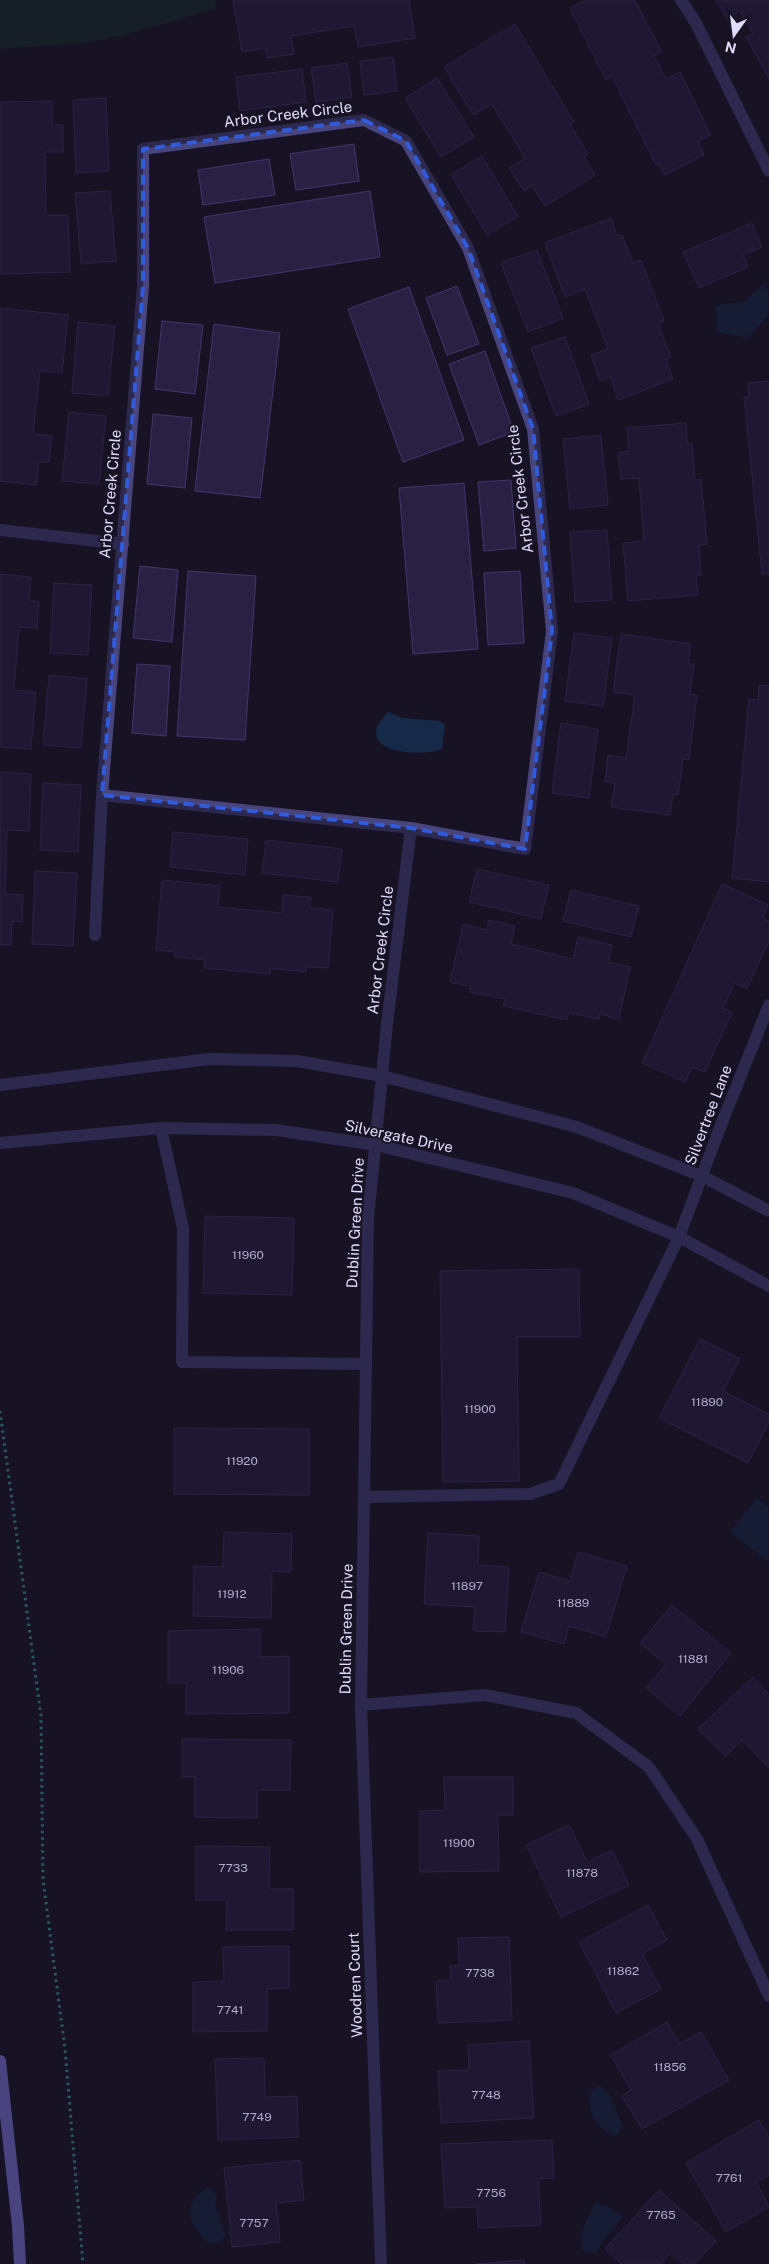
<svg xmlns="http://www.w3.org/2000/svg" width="769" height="2264" font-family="'Public Sans',sans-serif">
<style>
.green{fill:#162e2e}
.water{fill:#172949}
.building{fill:#292144;stroke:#43366d}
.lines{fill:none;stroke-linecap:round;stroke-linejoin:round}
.path{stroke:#40aaa8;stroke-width:3;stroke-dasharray:2.5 4;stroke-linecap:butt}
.service{stroke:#48447e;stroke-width:12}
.minor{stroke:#48447e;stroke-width:12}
.tertiary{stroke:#48447e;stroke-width:12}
.secondary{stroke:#867eee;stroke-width:12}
.marked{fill:none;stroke:#305cdb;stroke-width:4;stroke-dasharray:10 6;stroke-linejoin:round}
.labels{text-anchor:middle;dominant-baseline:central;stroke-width:4;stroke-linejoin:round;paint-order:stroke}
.number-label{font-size:12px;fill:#b2accc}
.street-label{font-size:15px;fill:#e0dbfa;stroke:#171325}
</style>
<rect width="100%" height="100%" fill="#171325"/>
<path class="green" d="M0,0H216L215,9L121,36L85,43L0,49Z"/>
<path class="water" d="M763,284L769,292V314L748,338L717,332L716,305L744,302Z
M388,712L403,718L440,721L445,725L442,749C416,759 349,750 388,712Z
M757,1498L769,1507V1562L730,1532Z
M600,2086L609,2094L623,2126L617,2136C596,2129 587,2114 590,2092Z
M209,2187L217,2195L215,2207L226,2236L220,2242L209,2243C187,2225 181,2202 209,2187Z
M595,2203L610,2208L623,2217L601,2243L596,2254L584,2251L581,2247L583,2228Z"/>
<path class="building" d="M233,0H409L415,38L358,47L354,26L291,36L294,54L267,58L265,48L242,52Z
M586,0H635L662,52L654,56L666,79L680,72L711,135L698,142L704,155L664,175L658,163L656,165L612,76L606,80L570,8Z
M716,0H769V78L746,37L753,34L740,11L727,19Z
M515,24L574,122L570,124L588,154L584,157L595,175L545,206L532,186L524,191L509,168L525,158L492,104L473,115L444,67Z
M393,57L397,91L364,95L360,61Z
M347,63L352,97L316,102L311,68Z
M302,69L306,102L240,111L236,77Z
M437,78L474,137L441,157L405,98Z
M106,98L109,171L76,173L73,100Z
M52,101V125H63V152H45L46,215H68L70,272L0,274V102Z
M354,144L359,181L296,190L290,154Z
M482,156L518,216L487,235L451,175Z
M269,159L275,195L203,205L198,170Z
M110,191L116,261L81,264L75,193Z
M370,191L380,257L215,283L204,217Z
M611,218L617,236L622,235L633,263L641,260L664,321L658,324L671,357L666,359L673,379L618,400L610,377L600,381L591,355L608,349L585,289L565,297L545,243Z
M752,223L762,247L743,255L748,267L699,288L683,252Z
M537,250L563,318L528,332L501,263Z
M457,286L479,344L447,355L426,298Z
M409,287L464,440L403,462L348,309Z
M0,308L68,315L62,373L40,371L33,434L52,436L49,462H39L36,485L0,481Z
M162,321L203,325L195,394L155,389Z
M78,322L115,326L108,396L72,393Z
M214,324L280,333L260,498L195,491Z
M565,337L589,404L556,416L531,348Z
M485,351L514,432L479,445L449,364Z
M769,381V574H762L744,397H749L748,383Z
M69,412L106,416L99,484L62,481Z
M153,414L192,418L185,488L147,484Z
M686,423L687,444H692L695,480L701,479L707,544L699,545L701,575L696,576L698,595L628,601L623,543L644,541L639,478L621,479L618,453L629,451L627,428Z
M601,435L608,505L570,509L563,439Z
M511,480L516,548L484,551L478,482Z
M464,483L478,649L413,654L399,488Z
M607,530L612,600L575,602L570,532Z
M140,566L178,570L172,642L133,638Z
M188,571L256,576L245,740L177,736Z
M520,571L524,643L488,645L484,573Z
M0,574L31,577L29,601H39L37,628L19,627L14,690L36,692L31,749L0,747Z
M54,583L92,585L88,655L50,653Z
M574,633L612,638L603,706L565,701Z
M621,634L691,644L688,664H694L690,694L697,695L689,760L683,759L678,795L673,794L670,815L611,807L615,783L605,782L608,755L626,758L635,695L613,692Z
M137,664L170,666L166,736L132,733Z
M49,675L87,679L81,748L43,745Z
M759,685L769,686V882L732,878L749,699L758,700Z
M561,723L598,729L589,798L552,793Z
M0,772L31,774L29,831L7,830L5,894L23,895L22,922L12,921L11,945H0Z
M43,783L81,785L78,852L40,850Z
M173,832L248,839L245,875L170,867Z
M266,840L342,849L338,882L262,873Z
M477,869L549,885L541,919L469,902Z
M35,871L77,873L73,946L32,944Z
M162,880L220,886L218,907L282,913L283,895L311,897L310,908L333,910L328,968L306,967V972L270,968V974L204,968L205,960L175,957V952L156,950Z
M722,884L768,905L762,918L769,922V941L747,989L734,983L723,1008L732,1012L705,1072L692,1067L685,1082L642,1063Z
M571,890L639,906L631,937L563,921Z
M489,920L515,926L511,944L573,959L578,937L612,945L608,962L630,967L619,1019L600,1014L599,1019L569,1013L567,1020L503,1006L505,999L470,992L471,987L450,982L463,924L487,930Z
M205,1216L294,1218L292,1295L203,1293Z
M579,1269L580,1337H517L519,1481L443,1482L440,1271Z
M700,1339L740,1359L723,1391L769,1414V1422L748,1463L659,1418Z
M174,1428L309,1429V1495L174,1494Z
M224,1532L292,1534L291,1572L272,1571L271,1618L193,1616L194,1566L223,1567Z
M428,1533L479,1536L478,1565L509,1567L505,1632L473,1631L475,1607L424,1604Z
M578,1552L627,1566L606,1637L569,1626L564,1644L521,1632L539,1572L570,1581Z
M672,1605L731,1653L680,1716L646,1688L666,1664L640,1643Z
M260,1629V1657L289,1656V1713L186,1714V1683H168V1631Z
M753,1677L769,1695V1768L742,1740L725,1756L698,1729Z
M182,1739L291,1740L290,1790H257V1818L195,1817V1777H182Z
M444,1777H513V1815H498L499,1871L420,1872V1811L445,1810Z
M569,1825L587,1862L612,1850L629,1885L561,1917L526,1845Z
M196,1846L270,1847L269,1889H293V1930H226L227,1900H196Z
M648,1905L667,1940L642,1954L661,1989L616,2013L579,1942Z
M509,1937L512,2020L438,2023L436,1981L451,1980L450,1966H459L458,1938Z
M289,1946V1988L267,1989V2031L193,2032V1982L224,1981L223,1947Z
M667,2022L680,2044L701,2032L729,2080L642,2129L622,2096L631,2090L611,2055Z
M529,2041L534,2118L441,2123L438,2071L469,2070L468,2045Z
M264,2058L265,2097L297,2096L298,2137L218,2140L215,2059Z
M759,2120L769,2137V2175L756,2182L769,2207L726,2232L686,2163Z
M552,2140L554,2178L538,2179L541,2225L478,2228L477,2207L445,2208L441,2144Z
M300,2160L304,2200L276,2203L280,2242L232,2247L224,2168Z
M659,2190L716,2241L694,2264H683L671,2253L661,2264H622L605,2249Z
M524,2260L525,2264H475Z"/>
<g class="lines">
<path class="path" d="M0,1411L41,1716L43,1879L65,2049L83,2264"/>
<path class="service" d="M0,530L123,544
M161,1128L183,1228L182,1362L366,1364
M364,1497L530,1494L559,1484L679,1237"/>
<path class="minor" d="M681,0L696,23L769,171
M411,828L387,1024L368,1219L361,1705L485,1695L576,1713L649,1767L697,1839L769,1996
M95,935L102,795L143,286V149L364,120L406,141L468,248L533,429L552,631L525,849L411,828L102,795
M679,1237L721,1125L769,1005
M361,1705L381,2264"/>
<path class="tertiary" d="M0,1085L209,1059L297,1061L382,1076L577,1127L702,1176L769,1211
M0,1143L161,1128L276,1130L376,1145L573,1193L679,1237L769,1286"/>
<path class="secondary" d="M0,2061L18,2226L20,2264"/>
</g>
<path d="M0 0H769V2264H0ZM364,120L406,141L468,248L533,429L552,631L525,849L411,828L102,795L143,286V149Z" fill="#171325" fill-opacity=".55" fill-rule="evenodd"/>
<path class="marked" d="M364,120L406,141L468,248L533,429L552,631L525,849L411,828L102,795L143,286V149Z"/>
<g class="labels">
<g class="number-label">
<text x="248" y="1255">11960</text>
<text x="707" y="1402">11890</text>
<text x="480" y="1409">11900</text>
<text x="242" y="1461">11920</text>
<text x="467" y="1586">11897</text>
<text x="232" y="1594">11912</text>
<text x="573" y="1603">11889</text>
<text x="693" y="1659">11881</text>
<text x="228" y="1670">11906</text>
<text x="459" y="1843">11900</text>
<text x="233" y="1868">7733</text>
<text x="582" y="1873">11878</text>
<text x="623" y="1971">11862</text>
<text x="480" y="1973">7738</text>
<text x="230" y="2010">7741</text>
<text x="670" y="2067">11856</text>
<text x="486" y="2095">7748</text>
<text x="257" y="2117">7749</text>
<text x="729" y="2178">7761</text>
<text x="491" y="2193">7756</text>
<text x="661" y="2215">7765</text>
<text x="254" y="2223">7757</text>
</g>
<g class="street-label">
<text transform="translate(288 114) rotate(-7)">Arbor Creek Circle</text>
<text transform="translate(520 489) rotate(-97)">Arbor Creek Circle</text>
<text transform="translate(110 494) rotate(-85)">Arbor Creek Circle</text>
<text transform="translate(380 950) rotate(-83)">Arbor Creek Circle</text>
<text transform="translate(708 1115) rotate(-69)">Silvertree Lane</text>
<text transform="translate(399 1136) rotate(12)">Silvergate Drive</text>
<text transform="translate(355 1223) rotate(-87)">Dublin Green Drive</text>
<text transform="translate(346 1629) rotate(-89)">Dublin Green Drive</text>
<text transform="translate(355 1985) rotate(-92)">Woodren Court</text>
</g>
</g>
<g transform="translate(734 35) rotate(194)" stroke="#171325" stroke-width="4" paint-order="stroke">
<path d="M0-4L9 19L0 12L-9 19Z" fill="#e0dbfa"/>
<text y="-8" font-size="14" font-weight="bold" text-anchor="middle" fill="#e0dbfa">N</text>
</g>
</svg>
